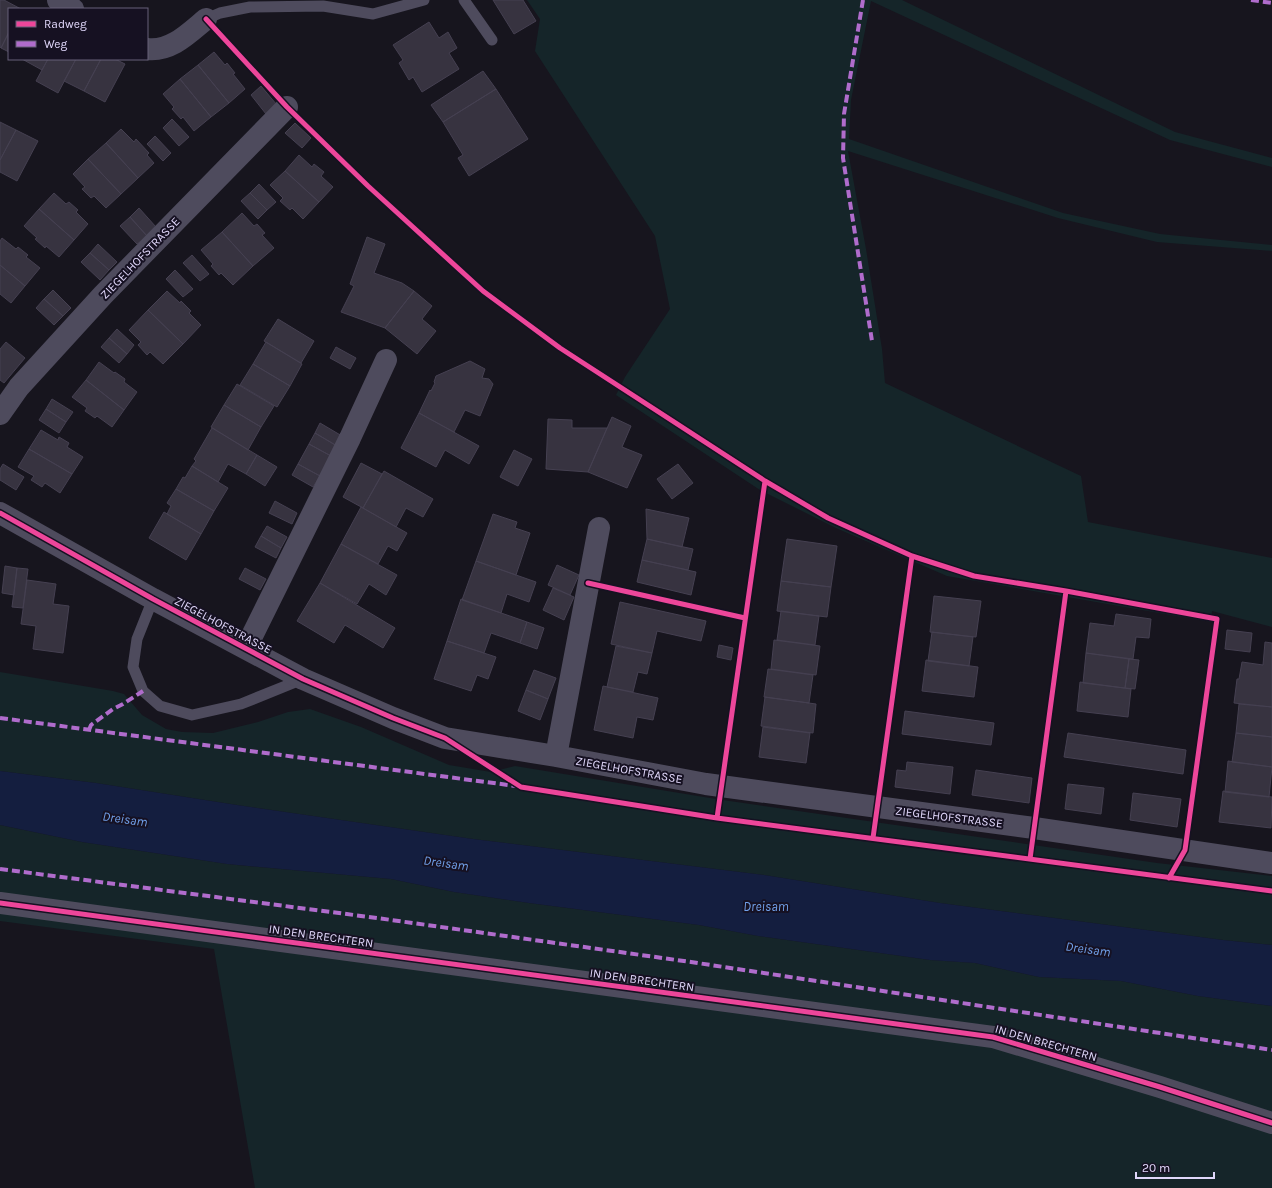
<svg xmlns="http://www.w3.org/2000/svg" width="1272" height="1188" font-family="Karla,sans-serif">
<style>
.green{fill:#152529}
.water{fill:#141e3f}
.building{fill:#373340;stroke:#454051}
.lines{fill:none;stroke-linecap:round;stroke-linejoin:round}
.lane{stroke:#4e4b5d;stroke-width:11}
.street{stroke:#4e4b5d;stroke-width:22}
.quiet{stroke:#b06ccc;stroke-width:4;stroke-dasharray:8 4;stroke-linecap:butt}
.cycleway-casing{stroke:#161122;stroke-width:8}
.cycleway{stroke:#ed469a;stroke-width:5}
.labels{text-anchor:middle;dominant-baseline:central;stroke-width:4;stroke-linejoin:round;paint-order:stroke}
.street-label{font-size:12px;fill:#e0d7fa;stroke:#161122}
.water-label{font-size:13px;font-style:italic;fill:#72a2ec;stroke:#161122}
</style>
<rect width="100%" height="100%" fill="#17151e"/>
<path class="green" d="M527,0H902L1175,132L1272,158V167L1170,140L871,1L851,100L849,139L1063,213L1160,234L1272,245V251L1157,242L1058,218L848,151L866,249L882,349L885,383L1081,476L1088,522L1272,558V627L1212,611L1211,622L947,576L836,528L760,490L616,395L625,377L670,309L655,236L535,51L540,19Z
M0,672L113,691L124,694L142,715L166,729L182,732L213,733L258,722L288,712L310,709L361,727L449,765L491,772L515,766L716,799L1157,863L1272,876V945L1223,940L940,903L764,875L473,839L237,805L96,783L0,771Z
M0,825L82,842L227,864L391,879L454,892L529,903L699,925L758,936L930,960L975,963L1039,977L1121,981L1198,996L1272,1006V1188H255L214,949L0,921Z"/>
<path class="water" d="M0,771L96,783L237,805L473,839L764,875L940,903L1223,940L1272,945V1006L1198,996L1121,981L1039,977L975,963L930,960L758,936L699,925L529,903L454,892L391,879L227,864L82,842L0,825Z"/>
<path class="building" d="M0,0H4L21,9H9V32L1,48L0,47Z
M493,0H523L536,21L514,34Z
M429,22L439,38L448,32L457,48L449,53L459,69L422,92L413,77L409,80L399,63L403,60L393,45Z
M9,32V52L1,48Z
M214,52L225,65L227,63L235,73L233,74L245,89L229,103L198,65Z
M22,59H48L42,70Z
M48,59H76L58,93L36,81Z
M76,59H101L84,91L64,81Z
M101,59H115L125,64L105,102L84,91Z
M198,65L229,103L211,117L180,79Z
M483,71L496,89L443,122L431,105Z
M180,79L211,117L194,131L183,117L181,119L172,109L174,107L163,94Z
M261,86L277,105L266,114L251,95Z
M496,89L528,139L469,176L458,158L463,155L443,122Z
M172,119L189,137L179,146L163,128Z
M0,122L16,130L0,160Z
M295,123L311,138L302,148L285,133Z
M121,129L134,142L136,139L149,153L147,155L154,163L138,178L106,143Z
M16,130L38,141L17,181L0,172V160Z
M155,136L171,153L163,161L147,144Z
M106,143L138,178L121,194L88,159Z
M299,155L312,167L314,164L324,172L321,176L333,187L319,202L285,171Z
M88,159L121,194L106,208L94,196L91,198L82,189L85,187L73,174Z
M285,171L319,202L303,219L292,208L290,210L280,201L283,198L270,185Z
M259,184L276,202L267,210L250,193Z
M54,193L66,204L69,202L78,210L76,212L88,224L74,240L39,209Z
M250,193L267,210L258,219L241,201Z
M139,208L156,227L147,236L130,217Z
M39,209L74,240L59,257L46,246L45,248L35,239L37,238L24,226Z
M242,213L254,226L257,224L265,233L262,235L274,248L253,266L222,232Z
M130,217L147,236L137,244L120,226Z
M222,232L253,266L233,285L221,273L219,275L211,266L213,264L201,250Z
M367,237L385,244L374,273L402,283L414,291L385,328L341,312L354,286L350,284Z
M2,238L16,249L18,247L28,255L26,257L40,268L25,286L0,265V241Z
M98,244L117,262L109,270L90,253Z
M90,253L109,270L100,280L81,262Z
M192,255L209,274L200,281L183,263Z
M0,265L25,286L11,303L0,294Z
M175,270L193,289L183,297L166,279Z
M53,290L71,308L63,316L44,299Z
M167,291L180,303L181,301L191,311L189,313L201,325L183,344L148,310Z
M414,291L432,306L422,319L436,331L417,354L385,328Z
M44,299L63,316L54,325L36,308Z
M148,310L183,344L163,364L150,352L147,355L138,345L141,342L129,330Z
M278,319L314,341L301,363L264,341Z
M117,329L134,345L127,354L109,338Z
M109,338L127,354L119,363L101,347Z
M6,342L25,358L4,383L0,380V349Z
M266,342L302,364L290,386L253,364Z
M336,347L356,358L350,369L330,358Z
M470,361L485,369L482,378L489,379L493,384L480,416L465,410L454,432L419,413L430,390L431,391L435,383L434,382L436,376Z
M99,362L114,373L115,372L125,379L124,382L137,392L124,410L86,380Z
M253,364L290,386L277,407L240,385Z
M86,380L124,410L112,427L97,416L95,418L85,411L87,408L72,397Z
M237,384L274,406L261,427L224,405Z
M52,399L73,412L66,422L46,409Z
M224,405L261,427L248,450L211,427Z
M46,409L66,422L59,433L39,420Z
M419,413L479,446L469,464L445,450L436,467L401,448Z
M612,417L631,426L622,447L642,455L627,488L588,472Z
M548,419L572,420V428H607L588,472L546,469Z
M320,423L342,436L337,446L315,433Z
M212,428L257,455L246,474L228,464L218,482L192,466L196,461L194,459Z
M41,430L58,440L59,437L69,443L67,447L83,457L72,474L29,449Z
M315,433L337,446L331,456L309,444Z
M309,444L331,456L320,476L298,464Z
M29,449L72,474L60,493L45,483L42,487L31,480L34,476L18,467Z
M514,450L532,459L518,486L500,477Z
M257,455L277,467L265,486L246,474Z
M361,463L382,474L363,508L343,497Z
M3,464L24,477L16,490L0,480V469Z
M298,464L320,476L313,487L292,475Z
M678,464L693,483L672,499L657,479Z
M192,466L228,488L214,511L176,489L183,477L185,478Z
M384,471L433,499L423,517L406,508L396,527L363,508Z
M176,489L214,511L201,534L167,514L171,506L167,503Z
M275,501L297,513L292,524L269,513Z
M361,507L407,533L397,551L388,546L378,564L341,544Z
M646,509L689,518L682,547L647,539Z
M164,512L201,534L186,560L149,538Z
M493,514L517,522L515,528L530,533L516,575L476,561Z
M267,526L287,537L281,548L261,536Z
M261,536L281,548L276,558L255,547Z
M647,539L693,549L688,570L642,560Z
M787,539L837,546L831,587L781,581Z
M341,544L397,575L386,595L369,584L357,604L320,583Z
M642,560L696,572L691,595L637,582Z
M476,561L536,582L529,602L507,594L501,613L462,600Z
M557,565L579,575L570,595L548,585Z
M5,566L17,568L14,595L2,593Z
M17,568L28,569L23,608L12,607Z
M245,568L266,579L260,590L239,579Z
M27,580L56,584L53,604L69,606L63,653L33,649L36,626L21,624Z
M781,581L831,587L827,617L777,611Z
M320,583L395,628L383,648L345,625L334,643L297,621Z
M553,588L574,597L564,620L543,610Z
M934,596L981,601L976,637L930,632Z
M461,599L527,622L520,643L491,633L484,653L447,641Z
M620,602L706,621L701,641L657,631L652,653L611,644Z
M781,611L819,616L815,645L777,640Z
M1116,614L1151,619L1149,638L1136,637L1133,659L1086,653L1090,623L1114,626Z
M527,622L544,628L537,649L520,643Z
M1227,630L1252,633L1250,652L1225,649Z
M932,632L973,637L969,666L928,661Z
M774,640L820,646L816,675L771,669Z
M447,641L496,657L488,679L477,675L471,691L434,679Z
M1265,642L1272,643V707L1234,703L1237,679H1239L1242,662L1263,665Z
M719,645L733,648L731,660L717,657Z
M616,646L652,653L647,674L638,672L633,692L607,687Z
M1086,653L1129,659L1125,688L1083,683Z
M1129,659L1139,660L1135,689L1125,688Z
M926,660L978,667L974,697L922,691Z
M768,669L813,675L809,703L764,697Z
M534,670L556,678L548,699L526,690Z
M1080,682L1131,689L1128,717L1077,711Z
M603,686L658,698L653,720L637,717L633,738L594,730Z
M526,690L548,699L540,720L518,711Z
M765,697L816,704L813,733L761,726Z
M1239,704L1272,707V737L1236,733Z
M905,711L994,723L991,745L902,734Z
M763,727L810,733L806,763L759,757Z
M1068,733L1186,750L1183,774L1064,757Z
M1236,733L1272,737V767L1232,762Z
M1228,761L1272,767L1269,797L1225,792Z
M907,762L953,767L950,794L895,787L897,770L906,771Z
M976,770L1032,778L1029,803L972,795Z
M1068,784L1104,788L1101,814L1065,809Z
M1223,791L1272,797L1271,828L1219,822Z
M1133,793L1181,799L1177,827L1130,820Z"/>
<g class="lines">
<path class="lane" d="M464,0L492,40
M206,19L220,13L250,7L323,6L373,14L424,0
M153,599L137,639L133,667L143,691L160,706L192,715L241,704L303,679"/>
<path class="street" d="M58,0L73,9
M147,49C171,52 189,33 206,19
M0,414L19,387L103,295L287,107
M0,513L153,599L303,679L393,718L445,738L556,756L706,784L1034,828L1272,863
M246,648L350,438L386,360
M556,756L599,528
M0,903L993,1037L1160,1087L1272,1123"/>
<path class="quiet" d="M863,0L844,114L843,158L872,341
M1251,0L1272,3
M0,718L516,786
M89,730L91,725L113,709L123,704L143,691
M0,869L377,918L691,962L1272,1050"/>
<defs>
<path id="cycleway" d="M206,19L287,107L368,186L483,291L560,348L765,481L828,518L912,556L974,576L1066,591L1217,619L1185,850L1169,878
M0,513L153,599L303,679L393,718L445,738L521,787L717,818L1272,891
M588,583L745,618
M717,818L765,481
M873,838L912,556
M1030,859L1066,591
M0,903L993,1037L1160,1087L1272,1123"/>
</defs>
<use href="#cycleway" class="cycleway-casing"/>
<use href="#cycleway" class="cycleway"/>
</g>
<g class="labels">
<g class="street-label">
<text transform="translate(140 258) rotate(-46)">ZIEGELHOFSTRASSE</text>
<text transform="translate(223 625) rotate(28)">ZIEGELHOFSTRASSE</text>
<text transform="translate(629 770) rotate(10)">ZIEGELHOFSTRASSE</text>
<text transform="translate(949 817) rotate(7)">ZIEGELHOFSTRASSE</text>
<text transform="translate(321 936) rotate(8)">IN DEN BRECHTERN</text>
<text transform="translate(642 980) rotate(8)">IN DEN BRECHTERN</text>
<text transform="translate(1046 1043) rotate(16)">IN DEN BRECHTERN</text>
</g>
<g class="water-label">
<text transform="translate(125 819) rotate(8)">Dreisam</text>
<text transform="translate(446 863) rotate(8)">Dreisam</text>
<text x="766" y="906">Dreisam</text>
<text transform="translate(1088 949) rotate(8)">Dreisam</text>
</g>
</g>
<rect x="8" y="8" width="140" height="52" fill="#161122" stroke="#676078"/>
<rect x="16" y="21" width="20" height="6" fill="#ed469a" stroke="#676078"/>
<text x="44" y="28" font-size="12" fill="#e0d7fa">Radweg</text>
<rect x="16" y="41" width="20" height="6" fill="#b06ccc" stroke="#676078"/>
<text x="44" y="48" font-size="12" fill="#e0d7fa">Weg</text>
<path d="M1136 1172v6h78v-6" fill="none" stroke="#e0d7fa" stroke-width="2"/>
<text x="1142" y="1172" font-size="12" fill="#e0d7fa" stroke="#161122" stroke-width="3" paint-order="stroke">20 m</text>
</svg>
